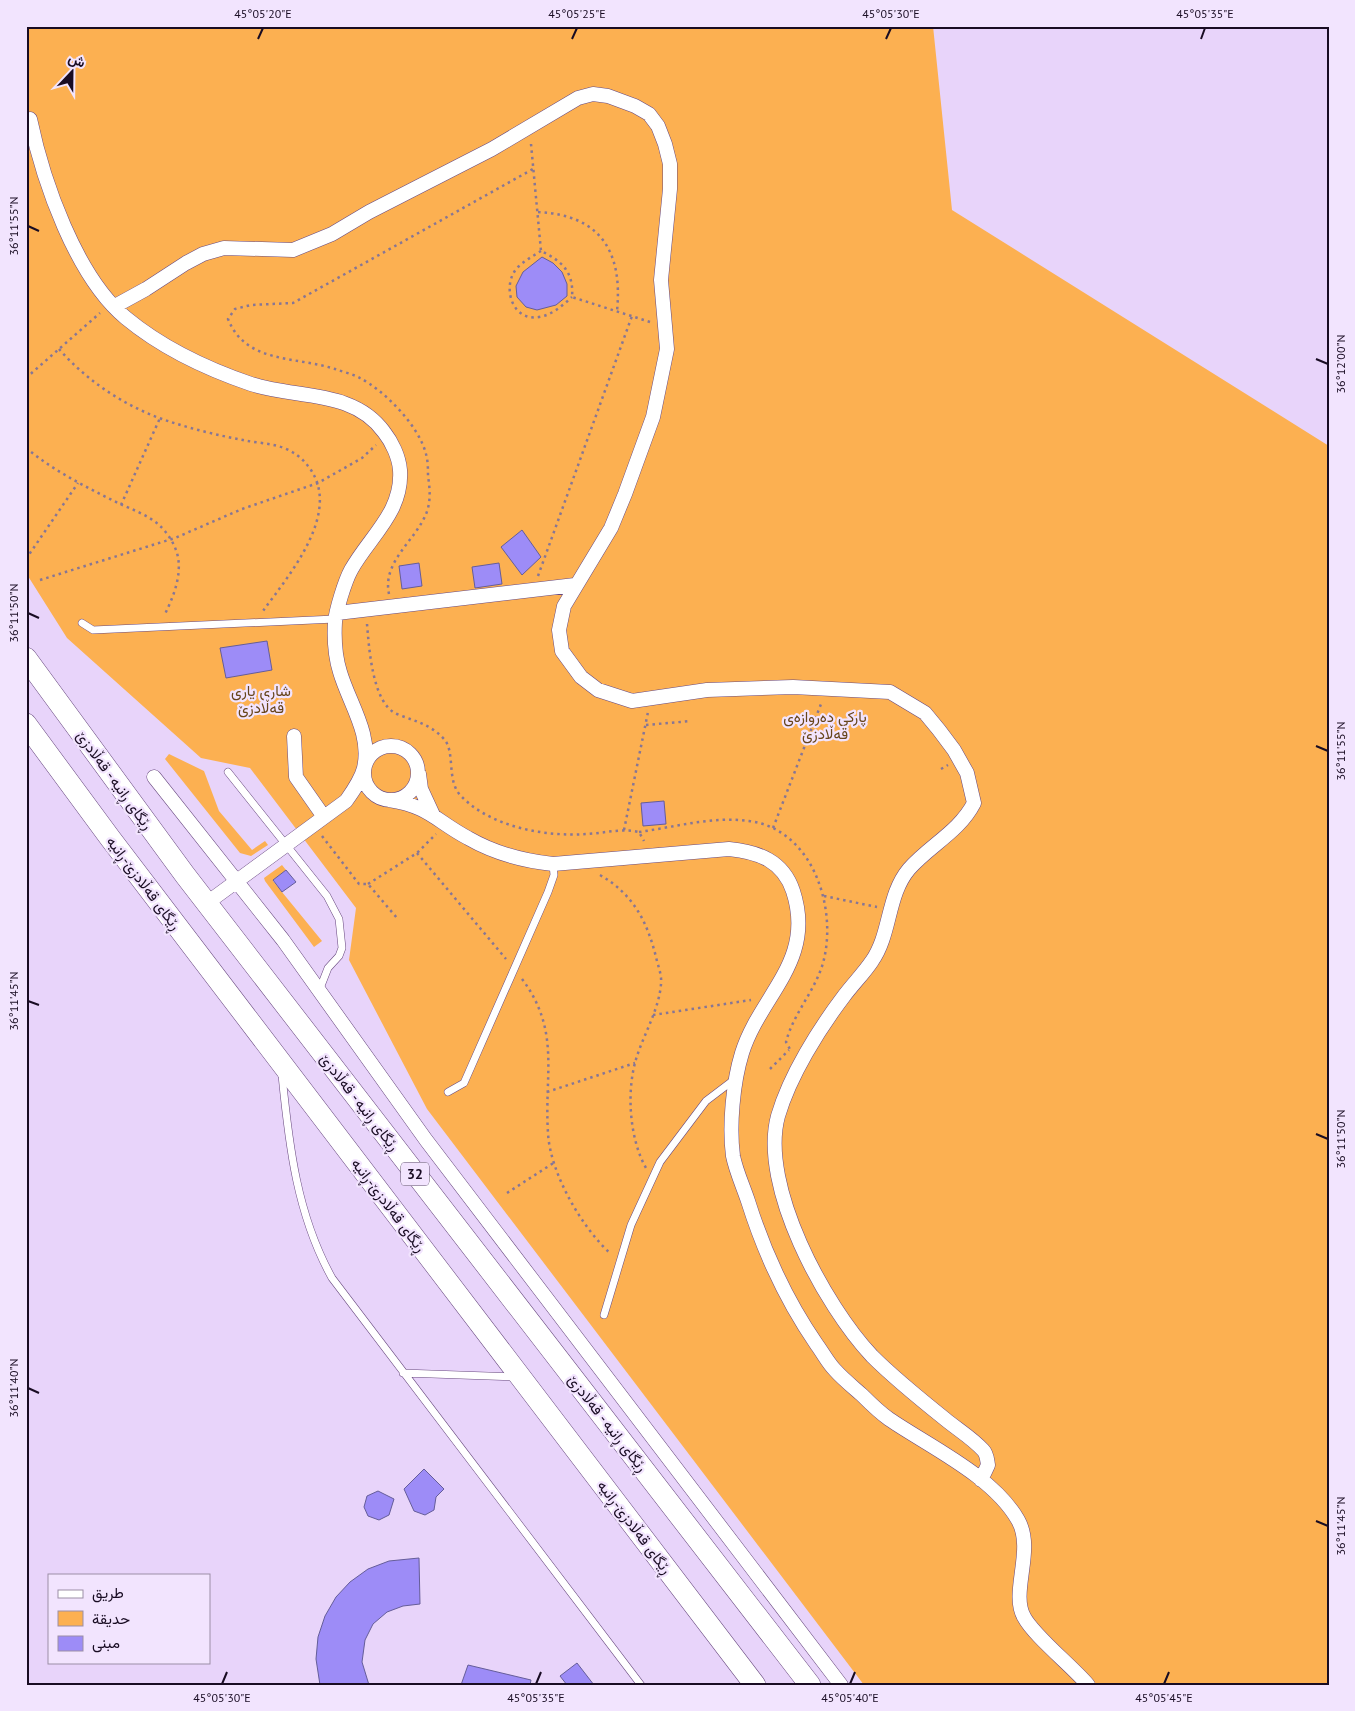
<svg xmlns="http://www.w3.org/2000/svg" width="1355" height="1711" font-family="'PT Sans',Vazirmatn,sans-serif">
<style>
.green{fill:#fcb051}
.building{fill:#9d8cf7;stroke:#655d99}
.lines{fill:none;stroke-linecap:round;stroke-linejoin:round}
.lane-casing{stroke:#68497f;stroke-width:8}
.street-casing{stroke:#68497f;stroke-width:15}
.primary-casing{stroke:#68497f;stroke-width:22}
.path{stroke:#877695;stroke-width:2.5;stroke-dasharray:2.5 4;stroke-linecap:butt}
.lane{stroke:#fff;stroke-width:7}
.street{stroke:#fff;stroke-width:14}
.primary{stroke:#fff;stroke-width:21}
.ticks{fill:none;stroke:#190c23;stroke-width:2}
.labels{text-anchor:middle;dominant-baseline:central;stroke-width:4.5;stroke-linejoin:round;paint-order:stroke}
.shield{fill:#f2e4fe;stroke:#5a4d65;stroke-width:1}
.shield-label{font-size:14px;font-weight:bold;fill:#190c23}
.park-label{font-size:15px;fill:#67451b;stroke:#f2e4fe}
.street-label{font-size:15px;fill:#190c23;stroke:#f2e4fe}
.neatline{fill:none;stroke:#190c23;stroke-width:2}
.ticks-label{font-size:12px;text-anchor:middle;fill:#190c23}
</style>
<rect width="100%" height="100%" fill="#e8d4fa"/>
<path class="green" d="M26,26H933L952,210L1329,446V1685H864L427,1109L349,960L356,908L250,768L201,758L67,638L26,573Z
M169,754L204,771L219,811L252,850L265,841L268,845L251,856L240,853L165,759Z
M282,865L286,870L273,881L322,941L314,947L265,881L264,878Z"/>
<path class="building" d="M542,257L553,263L562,272L567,284V296L556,305L537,310L526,307L517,297L516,286L523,272Z
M522,530L541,557L522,575L501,547Z
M419,563L422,586L402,589L399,566Z
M499,563L502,584L475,588L472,567Z
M267,641L272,670L226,678L220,648Z
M664,801L666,824L643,826L641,803Z
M286,870L296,882L282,892L273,880Z
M424,1469L444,1489L436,1497L434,1510L425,1515L414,1511L404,1489Z
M378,1491L394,1499L389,1515L379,1520L368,1516L364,1507L367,1496Z
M419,1558L420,1604L403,1606L387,1612L373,1624L365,1640L362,1662L369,1685H320L316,1659L318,1637L325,1616L336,1597L350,1582L368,1569L389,1561Z
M577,1663L594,1685H567L560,1676Z
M468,1665L531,1680L530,1685H461Z"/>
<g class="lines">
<defs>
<path id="lane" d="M82,623L93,630L335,619
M228,772L327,896L339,919L342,948L339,956L328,968L319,991
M282,1075C289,1146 297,1215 332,1278L641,1685
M448,1092L464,1083L548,892L554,875L553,864
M604,1315L631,1225L660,1162L706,1101L735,1079
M403,1373L515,1377"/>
<path id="street" d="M30,119C43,181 76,277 126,318C161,347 207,369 251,384C296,399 353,389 384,432C392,442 399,457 400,470C403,512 370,536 351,570C345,581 336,610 335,622C334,639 335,656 340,672C349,703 372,734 364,768C361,780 353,791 346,801L207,903
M115,306L146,289L186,263L203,254L224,248L293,250L332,234L369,212L492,149L578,98L593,94L608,96L635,106L649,114L658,126L665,144L670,164V189L661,280L667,349L653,417L625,494L611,528L564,606L559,630L562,651L581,677L598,690L632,701L707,690L793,687L890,692L925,713L939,730L954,750L967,773L974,803C959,832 930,845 909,869C887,895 891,934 872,961C864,973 853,984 844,996C819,1029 790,1075 778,1116C759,1186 825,1306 872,1356C895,1379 920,1399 945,1419C957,1429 972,1438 983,1450C987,1454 987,1459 988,1465L981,1480
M337,613L575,585
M294,736L296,777L324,817
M364 773a27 27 0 1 1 54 0a27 27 0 1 1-54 0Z
M419,774L421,789L433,815
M154,777L283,940L426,1140L841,1685
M389,800C429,806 436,821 468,838C494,853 524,861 553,864L729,849C759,852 783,861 793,891C816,961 760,995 742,1053C733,1082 729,1126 733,1156C736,1171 743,1186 748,1201C764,1252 786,1300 817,1345C823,1353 828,1363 835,1370C843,1379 853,1387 862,1395C870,1403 879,1412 889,1419C930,1447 993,1476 1018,1520C1035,1550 1010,1592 1024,1617C1034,1636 1072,1666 1088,1685"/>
<path id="primary" d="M26,658L185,875L810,1685
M26,724L110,838L755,1685"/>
</defs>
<use href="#lane" class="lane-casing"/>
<use href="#street" class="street-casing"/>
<use href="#primary" class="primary-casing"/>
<path class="path" d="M531,144L541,251C562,261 574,272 572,297L650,322
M538,212C600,215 623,251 617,311
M541,251C533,256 524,261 518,267C501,284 511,322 539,317C552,315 562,306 572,297
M59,349C86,380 123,405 162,419C188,428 216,435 243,440C256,443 271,443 284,448C294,452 302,458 308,466C344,511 289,575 263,611
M26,378L100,313
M26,448C54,471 86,487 118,503C131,509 148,515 159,525C167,532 174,543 177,553C183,574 173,598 164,616
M121,505L160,418
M26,559L78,483
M538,576L632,316
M40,580L175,538L242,509L318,483L362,458L376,445
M389,594C382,562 415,541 426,514C431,502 430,489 428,476C428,469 428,461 426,454C419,426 385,391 360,378C353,374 343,372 335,369C295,356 246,364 228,319L235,309L251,305L293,303L533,169
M367,624C369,646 372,704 397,714C414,721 430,724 443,738C456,750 446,779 460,795C490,827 545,837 587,834C605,833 622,828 639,832L644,841
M646,725L691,721
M941,769L948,765
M773,828L821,704
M624,830L648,712
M639,832C675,827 713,816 749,821C813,829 838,909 823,963C815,991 793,1014 786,1042L791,1051
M322,836L359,884H368L397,918
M417,853L506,959
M600,875C633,894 647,921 656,957C658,966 662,975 661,984C659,1009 645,1032 637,1056C626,1089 629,1138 646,1168
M368,884L417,853L436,834
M824,896L877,907
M522,979C561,1031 544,1074 548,1133C550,1173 582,1228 611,1254
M653,1015L751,1000
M770,1069L789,1050
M547,1092L635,1063
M507,1193L555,1162"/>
<use href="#lane" class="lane"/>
<use href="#street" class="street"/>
<use href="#primary" class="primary"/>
</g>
<path class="ticks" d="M258,39L263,28M572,39L577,28M886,39L891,28M1201,39L1205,28M28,226L39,231M1316,359L1328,364M28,613L39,618M1316,746L1328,751M28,1001L39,1005M1316,1134L1328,1139M28,1388L39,1393M1316,1521L1328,1526M222,1684L227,1672M536,1684L541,1672M850,1684L855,1672M1164,1684L1169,1672"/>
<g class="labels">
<rect class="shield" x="401" y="1162.5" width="28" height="23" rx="4"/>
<g class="shield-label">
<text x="415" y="1174">32</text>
</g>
<g class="park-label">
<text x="261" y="690">شاری یاری<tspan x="261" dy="17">قەڵادزێ</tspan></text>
<text x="825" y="716">پارکی دەروازەی<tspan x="825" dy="17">قەڵادزێ</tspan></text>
</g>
<g class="street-label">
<text transform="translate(115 780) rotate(54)">ڕێگای ڕانیە - قەڵادزێ</text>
<text transform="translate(144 883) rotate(53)">ڕێگای قەڵادزێ-ڕانیە</text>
<text transform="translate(360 1102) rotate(52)">ڕێگای ڕانیە - قەڵادزێ</text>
<text transform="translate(389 1205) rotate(53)">ڕێگای قەڵادزێ-ڕانیە</text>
<text transform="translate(608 1423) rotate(52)">ڕێگای ڕانیە - قەڵادزێ</text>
<text transform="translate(635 1527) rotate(53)">ڕێگای قەڵادزێ-ڕانیە</text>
</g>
</g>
<rect width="1355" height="1711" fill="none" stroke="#f2e4fe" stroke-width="55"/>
<rect x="48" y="1574" width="162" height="90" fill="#f2e4fe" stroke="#9b8ea6"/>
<rect x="58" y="1590" width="25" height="8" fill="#ffffff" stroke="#9b8ea6"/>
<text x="92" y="1598" font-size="15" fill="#190c23">طريق</text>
<rect x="58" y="1611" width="25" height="15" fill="#fcb051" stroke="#9b8ea6"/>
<text x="92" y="1624" font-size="15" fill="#190c23">حديقة</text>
<rect x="58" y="1636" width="25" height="15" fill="#9d8cf7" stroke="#9b8ea6"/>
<text x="92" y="1648" font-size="15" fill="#190c23">مبنى</text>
<g transform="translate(72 72) rotate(22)" stroke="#f2e4fe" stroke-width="4" paint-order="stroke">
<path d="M0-4L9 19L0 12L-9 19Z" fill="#190c23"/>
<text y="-8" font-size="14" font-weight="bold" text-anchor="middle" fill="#190c23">ش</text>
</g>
<rect x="28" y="28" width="1300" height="1656" class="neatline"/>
<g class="ticks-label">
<text x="263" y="18">45°05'20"E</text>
<text x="577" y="18">45°05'25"E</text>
<text x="891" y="18">45°05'30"E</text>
<text x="1205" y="18">45°05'35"E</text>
<text transform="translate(14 226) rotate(-90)" y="4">36°11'55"N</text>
<text transform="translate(1341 364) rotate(-90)" y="4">36°12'00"N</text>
<text transform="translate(14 613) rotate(-90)" y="4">36°11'50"N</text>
<text transform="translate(1341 751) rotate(-90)" y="4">36°11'55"N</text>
<text transform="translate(14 1001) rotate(-90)" y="4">36°11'45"N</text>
<text transform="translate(1341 1139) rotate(-90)" y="4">36°11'50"N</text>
<text transform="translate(14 1388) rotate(-90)" y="4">36°11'40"N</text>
<text transform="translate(1341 1526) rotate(-90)" y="4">36°11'45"N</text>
<text x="222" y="1702">45°05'30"E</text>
<text x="536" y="1702">45°05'35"E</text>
<text x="850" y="1702">45°05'40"E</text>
<text x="1164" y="1702">45°05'45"E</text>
</g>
</svg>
